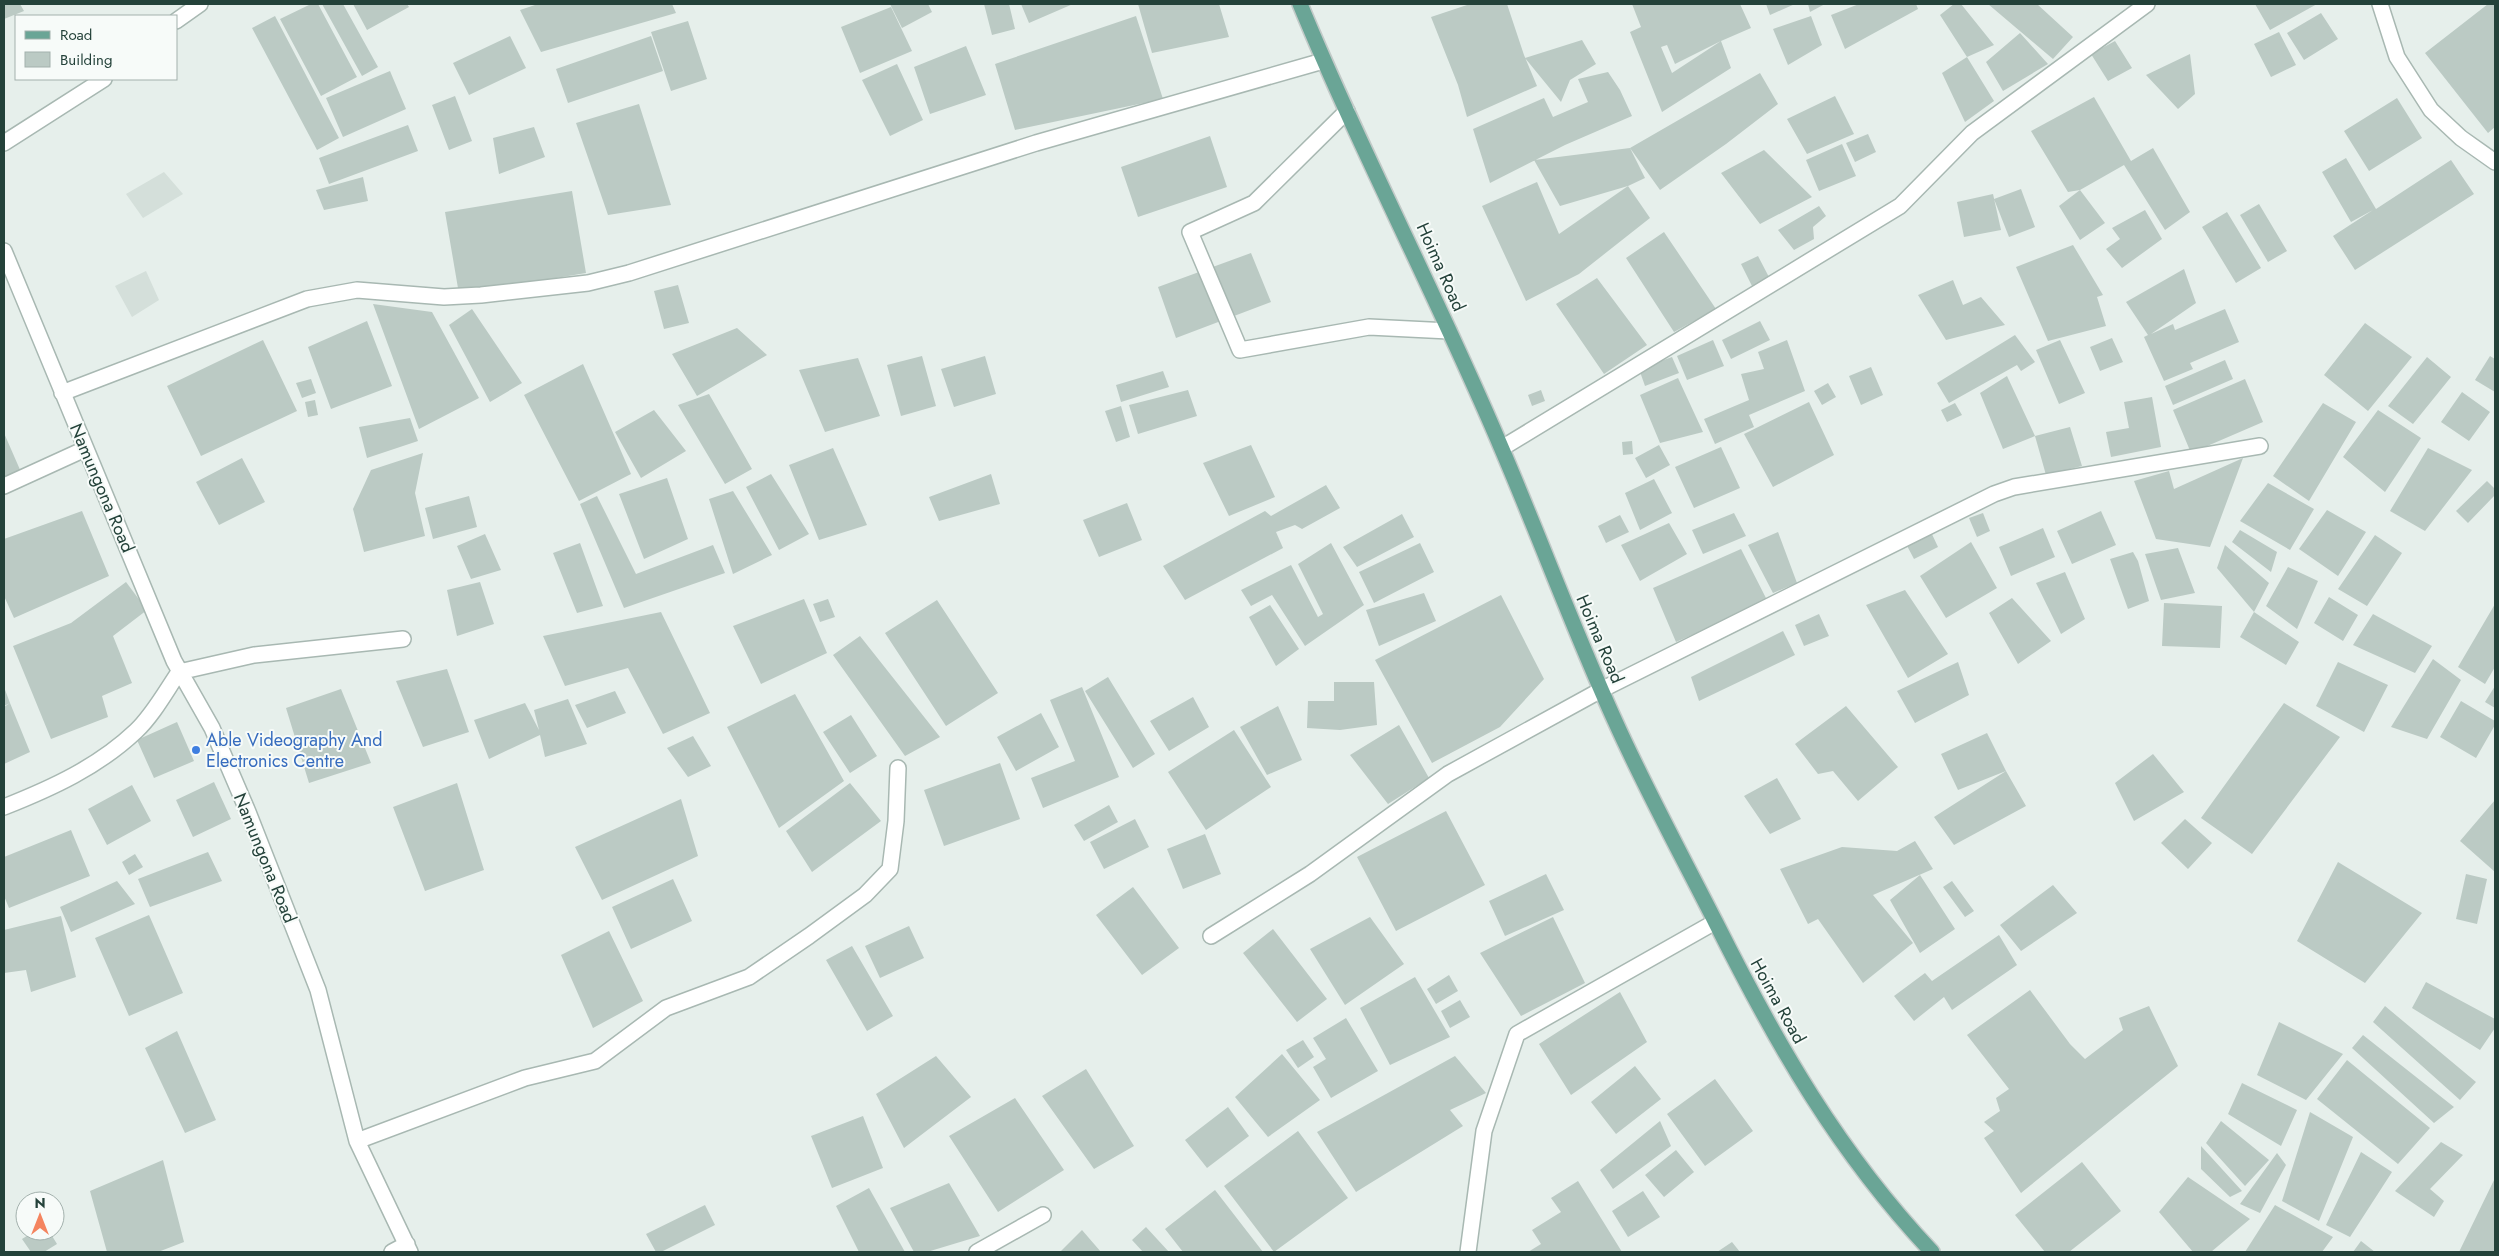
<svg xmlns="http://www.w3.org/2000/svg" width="2499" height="1256" font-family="Jost,sans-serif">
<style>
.built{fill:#d4dfda}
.building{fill:#bbcac4;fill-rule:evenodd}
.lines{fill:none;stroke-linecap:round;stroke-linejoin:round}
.minor-casing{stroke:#a8b8b2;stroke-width:18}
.major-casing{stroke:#c2cac8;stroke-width:18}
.minor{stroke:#fff;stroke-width:15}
.major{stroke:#6aa596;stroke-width:15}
.shop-dot{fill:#3f7fe0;stroke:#f7fbf9;stroke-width:2}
.labels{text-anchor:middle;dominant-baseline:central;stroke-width:4;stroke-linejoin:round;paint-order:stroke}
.street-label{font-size:18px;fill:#24423a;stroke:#f7fbf9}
.shop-label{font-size:18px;fill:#366cbe;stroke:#f7fbf9;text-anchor:start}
</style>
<rect width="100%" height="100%" fill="#e6efeb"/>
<path class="built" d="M164,172L183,194L143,218L126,194Z
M146,271L159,300L132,317L115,286Z"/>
<path class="building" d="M4,4H20L24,11L4,19Z
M311,4H318L357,77L321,96L280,19Z
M322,4H343L378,67L362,76Z
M353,4H407L409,7L367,30Z
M538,4H672L676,13L541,52L520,10Z
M890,4H928L932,12L902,28Z
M984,4H1009L1015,29L992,35Z
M1021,4H1073L1029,23Z
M1138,4H1219L1229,37L1152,53Z
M1470,4H1507L1524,55L1537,86L1467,117L1458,85L1431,17Z
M1632,4H1740L1751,28L1721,41L1731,68L1662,112L1630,32L1641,27ZM1721,41L1672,73L1661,47L1667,45L1675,64Z
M1766,4H1795L1770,15Z
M1808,4H1825L1810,12Z
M1859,4H1916L1918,9L1845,49L1831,15Z
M1954,4H1961L1994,45L1967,57L1940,15Z
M1988,4H2037L2073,37L2053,59Z
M2255,4H2317L2270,30Z
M2488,4H2495V127L2488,133L2425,53Z
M891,7L912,51L860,73L841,27Z
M2321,13L2338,39L2304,60L2287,33Z
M275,16L339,138L317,150L252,28Z
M1136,16L1163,99L1015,130L995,64Z
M1811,16L1822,45L1788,65L1773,29Z
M688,21L707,79L671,91L651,32Z
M2279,32L2296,65L2271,77L2254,44Z
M2020,33L2048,64L2003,91L1986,62Z
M510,36L526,68L469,95L453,63Z
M651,36L663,71L568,103L556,69Z
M1582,40L1596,64L1570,80L1561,102L1525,58Z
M2115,41L2132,68L2108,81L2091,54Z
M966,46L986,95L930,114L914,67Z
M2190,54L2195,94L2178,109L2146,75Z
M1967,57L1994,101L1965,122L1942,73Z
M897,64L923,120L890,136L862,80Z
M390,71L406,109L343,137L326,98Z
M1608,72L1620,90L1632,116L1565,145L1490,183L1473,129L1544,98L1553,117L1588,102L1578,79Z
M1760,73L1778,104L1726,144L1660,190L1630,148Z
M455,96L472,141L449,150L432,105Z
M1835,96L1854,134L1807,154L1787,119Z
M2094,97L2131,161L2153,148L2190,212L2165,230L2124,165L2080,190L2068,192L2031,131Z
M2397,98L2422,138L2369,171L2344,131Z
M639,104L671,205L608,215L576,123Z
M408,125L418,151L329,184L319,158Z
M534,127L545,157L499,174L493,138Z
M1868,134L1876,152L1855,162L1846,143Z
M1210,136L1227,187L1138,217L1121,167Z
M1842,144L1856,176L1819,191L1806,160Z
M1630,148L1645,178L1628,186L1560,206L1534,160Z
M1764,150L1812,197L1760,224L1721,173Z
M2346,158L2376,209L2451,160L2474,194L2355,270L2333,236L2373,210L2351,222L2322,172Z
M363,177L368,201L324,210L316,190Z
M1537,182L1559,234L1628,186L1650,218L1579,274L1526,301L1482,206Z
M2021,189L2035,227L2009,237L1994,199Z
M2080,190L2105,223L2080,240L2059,206Z
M572,191L586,273L459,294L445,212Z
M1993,194L2001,230L1964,237L1957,202Z
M2259,204L2287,251L2268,262L2240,215Z
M1819,206L1826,216L1813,227L1814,239L1794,250L1778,230Z
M2145,210L2162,239L2122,268L2106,249L2120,239L2112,228Z
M2227,212L2261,268L2236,283L2202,227Z
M1664,232L1716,309L1674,332L1626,258Z
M2073,245L2103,295L2097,297L2106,326L2048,341L2016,267Z
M1251,253L1271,302L1176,338L1158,287Z
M1758,256L1771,281L1754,290L1741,264Z
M2184,269L2196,303L2151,334L2173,324L2175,330L2225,309L2239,342L2190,363L2193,369L2164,381L2144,337L2148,335L2126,302Z
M1597,278L1647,345L1604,374L1556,304Z
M1953,280L1963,305L1981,297L2005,325L1946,340L1918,295Z
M678,285L689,323L664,329L654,291Z
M373,304L432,312L479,398L419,429Z
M472,309L522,383L490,402L449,325Z
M367,321L392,386L331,409L308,347Z
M1760,321L1770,340L1731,359L1722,340Z
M2365,323L2412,357L2368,411L2324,375Z
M737,328L767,355L697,396L672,354Z
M2015,335L2035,362L2021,371L2017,365L1949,403L1937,383Z
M2112,338L2123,362L2100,371L2090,347Z
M263,340L297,411L201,456L167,386Z
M1713,340L1724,366L1687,380L1677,356Z
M1787,340L1805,391L1749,415L1754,427L1715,444L1704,419L1749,400L1741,374L1764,369L1758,352Z
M2060,340L2085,393L2059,404L2036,350Z
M922,356L936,406L901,416L887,365Z
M985,356L996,394L954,407L941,369Z
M2490,356L2495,359V392L2475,380Z
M1672,357L1679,373L1645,386L1639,369Z
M2427,357L2451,377L2413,424L2388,406Z
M858,358L880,416L825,432L799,370Z
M2225,360L2233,379L2173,405L2165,386Z
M583,364L631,474L579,501L524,395Z
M1871,367L1883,395L1861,405L1849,376Z
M1163,371L1169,387L1121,402L1116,385Z
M2007,376L2035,436L2003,449L1980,393Z
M1678,378L1703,432L1660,443L1640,395Z
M311,379L316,393L302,398L296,383Z
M2245,379L2263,422L2191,453L2173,410Z
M1828,383L1836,397L1822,405L1814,391Z
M1188,390L1197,416L1138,434L1129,405Z
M1541,390L1545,401L1532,406L1528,395Z
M2462,392L2490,412L2469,441L2441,422Z
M709,394L752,469L725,484L678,405Z
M2152,397L2161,447L2111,457L2106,432L2129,428L2124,402Z
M315,400L318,415L308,417L305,402Z
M1809,402L1834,455L1773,487L1744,434Z
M1955,403L1962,415L1947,422L1941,410Z
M2323,403L2356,422L2309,501L2273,476Z
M1121,406L1130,437L1116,442L1105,411Z
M654,410L686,451L641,478L615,432Z
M2378,410L2421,438L2385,492L2343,457Z
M410,418L418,441L367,458L359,427Z
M2070,427L2082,466L2046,475L2035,436Z
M4,433L21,472L4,478Z
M1632,441L1633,454L1623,455L1622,442Z
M1251,445L1275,497L1229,516L1203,463Z
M1659,445L1670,465L1646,478L1635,458Z
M1721,447L1740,488L1694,508L1675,467Z
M833,448L867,525L819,540L789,465Z
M2428,448L2472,470L2425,531L2390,511Z
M423,453L415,493L425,536L364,552L353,509L371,470Z
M242,458L265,502L219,525L196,482Z
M2243,458L2210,547L2156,539L2134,481L2169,471L2174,489Z
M771,474L809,534L779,550L746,487Z
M991,474L1000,504L939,521L929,497Z
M667,478L688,539L644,559L619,494Z
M1654,479L1672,513L1640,530L1625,493Z
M2487,481L2495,489V495L2468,523L2456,511Z
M2268,483L2314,509L2290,550L2240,521Z
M1326,485L1340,508L1302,529L1295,525L1276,532L1283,548L1185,600L1163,566L1265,511L1271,516Z
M733,491L772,555L733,574L709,499Z
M469,496L477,527L433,539L425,508Z
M597,496L636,574L713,545L725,573L624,608L580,504Z
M1127,503L1142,540L1099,557L1083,520Z
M2327,510L2366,532L2338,576L2299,549Z
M82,511L109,576L14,618L4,596V539Z
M2101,511L2116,545L2072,564L2057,531Z
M1734,513L1746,536L1703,554L1692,530Z
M1983,513L1990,531L1977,537L1969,518Z
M1402,514L1414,537L1357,567L1343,547Z
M1620,515L1629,532L1606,543L1598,526Z
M1669,523L1687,554L1640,581L1621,545Z
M2043,528L2055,557L2011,576L1999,547Z
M1930,530L1938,547L1914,559L1905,542Z
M2240,530L2277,552L2271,572L2232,542Z
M1778,532L1797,583L1773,593L1748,545Z
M485,534L501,570L471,579L457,546Z
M2375,535L2402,553L2367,606L2338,589Z
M1971,542L1997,588L1946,618L1920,576Z
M580,543L603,606L577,613L553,553Z
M1331,543L1364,605L1305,646L1272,595L1251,606L1241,590L1291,565L1318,617L1323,614L1298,564Z
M1420,543L1434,572L1374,603L1359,572Z
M2225,545L2269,583L2254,612L2217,568Z
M2178,548L2195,593L2161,600L2145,554Z
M1741,549L1768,602L1676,642L1653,588Z
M2133,552L2138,561L2149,601L2128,609L2110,559Z
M2288,567L2318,581L2297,629L2266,606Z
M2065,572L2085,619L2061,634L2036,583Z
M126,582L147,610L113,636L132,683L102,696L108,717L51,739L13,646L71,623Z
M480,582L494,624L457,636L447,590Z
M1905,590L1948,654L1908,678L1866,605Z
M1424,593L1436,621L1379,646L1366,610Z
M1501,595L1544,679L1500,727L1432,763L1375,660Z
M2329,597L2358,615L2343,641L2314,623Z
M2012,598L2051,641L2018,664L1989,613Z
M804,599L827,653L761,684L733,626Z
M828,599L835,617L820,622L813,604Z
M937,600L998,693L946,726L885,633Z
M2164,603L2222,606L2220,648L2162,646Z
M2495,604V667L2485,684L2458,667Z
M1270,605L1299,649L1276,666L1249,617Z
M661,612L710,713L663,734L628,668L565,686L543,636Z
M2254,612L2299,642L2286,665L2240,637Z
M1819,614L1829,636L1804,646L1795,625Z
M2373,614L2432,646L2415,673L2353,645Z
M1783,631L1795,655L1699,701L1691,677Z
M860,636L940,737L905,756L833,655Z
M2433,659L2461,680L2427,739L2391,727Z
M1958,662L1969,695L1915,723L1897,691Z
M2338,662L2388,685L2364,732L2316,706Z
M447,669L469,732L423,747L396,681Z
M1108,677L1155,754L1133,768L1085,691Z
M1334,682H1374L1377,725L1340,730L1307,728L1308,701H1334Z
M2495,686V708L2485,702Z
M4,687L10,703L4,706Z
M1082,687L1119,777L1043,808L1031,778L1075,761L1050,700Z
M341,689L371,763L309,783L286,708Z
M615,691L626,713L587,728L575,705Z
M795,694L844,781L779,828L727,727Z
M1193,697L1209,727L1169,751L1150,721Z
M568,699L587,744L545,757L540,735L489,759L474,720L525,703L539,730L534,710Z
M2461,701L2495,721V725L2476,758L2440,737Z
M10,703L30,752L4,764V707Z
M2284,703L2340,737L2252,854L2201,818Z
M1278,706L1302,760L1267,775L1240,727Z
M1846,706L1898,767L1858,801L1833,771L1818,774L1795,744Z
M1041,713L1059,747L1016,771L997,737Z
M851,715L877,756L850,773L823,732Z
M177,722L194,761L154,778L137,740Z
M1399,725L1429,778L1388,804L1350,755Z
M1234,730L1271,787L1206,830L1168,772Z
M1987,733L2006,771L1958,790L1941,754Z
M693,736L711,766L688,777L667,748Z
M2153,754L2184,792L2134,821L2115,783Z
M1000,763L1020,819L944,846L924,790Z
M2006,771L2026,806L1954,845L1934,817Z
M1777,778L1801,819L1770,834L1744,796Z
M214,782L231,819L193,837L176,800Z
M457,783L484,870L425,891L393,807Z
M850,783L881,821L812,872L786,831Z
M132,785L151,821L107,845L88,809Z
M681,799L698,856L602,900L575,847Z
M2495,800V872L2460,841Z
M1109,805L1118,822L1084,841L1074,825Z
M1446,811L1485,885L1396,931L1357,857Z
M1135,819L1149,847L1104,869L1090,842Z
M2185,819L2212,843L2188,869L2161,843Z
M71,830L90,876L9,908L4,896V857Z
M1205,834L1221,874L1183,889L1167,849Z
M1915,841L1933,869L1873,895L1913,943L1863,983L1818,919L1808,924L1780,869L1842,847L1897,851Z
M208,852L222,881L150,907L138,879Z
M135,854L143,867L129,875L122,862Z
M2338,862L2422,913L2365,983L2297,941Z
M1546,874L1564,910L1505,936L1489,901Z
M2466,874L2487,879L2477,924L2456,919Z
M1920,875L1955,929L1920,953L1890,900Z
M673,879L692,921L631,949L612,907Z
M117,881L135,904L71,932L60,907Z
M1952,881L1974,911L1965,917L1943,887Z
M2053,885L2077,913L2021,951L2000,925Z
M1133,887L1179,948L1142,975L1096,915Z
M149,915L183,993L129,1016L95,938Z
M61,916L76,977L31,992L26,970L4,973V930Z
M1370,917L1404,964L1345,1005L1310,949Z
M1553,917L1585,983L1521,1016L1480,953Z
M909,926L924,958L880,978L865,946Z
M1273,929L1327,999L1297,1022L1243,953Z
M609,931L643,1001L593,1028L561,955Z
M1999,935L2017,965L1952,1010L1944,997L1914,1021L1894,996L1925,973L1932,981Z
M852,946L893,1016L867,1031L826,960Z
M1449,975L1458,991L1436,1004L1427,989Z
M1415,977L1450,1037L1390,1065L1360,1008Z
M2426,982L2495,1019V1028L2480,1050L2412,1008Z
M2030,990L2070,1044L2085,1059L2123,1030L2119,1018L2149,1006L2178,1066L2021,1193L1984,1138L1994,1131L1984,1122L2000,1111L1996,1098L2009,1089L1967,1035Z
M1620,992L1647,1042L1571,1095L1539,1044Z
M1460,1000L1470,1017L1450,1028L1441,1011Z
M2385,1006L2476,1082L2460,1100L2373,1022Z
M1346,1018L1378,1071L1331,1098L1313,1067L1326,1059L1313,1038Z
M2279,1022L2343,1054L2306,1100L2257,1075Z
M177,1031L216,1120L185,1133L145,1048Z
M2363,1035L2454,1107L2434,1123L2352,1048Z
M1303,1040L1314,1057L1298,1068L1286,1050Z
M1282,1054L1320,1100L1268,1137L1235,1097Z
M936,1056L971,1097L904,1148L876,1094Z
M1455,1056L1486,1093L1450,1110L1463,1126L1356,1192L1317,1132Z
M2347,1060L2430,1128L2398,1164L2317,1099Z
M1635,1066L1661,1099L1616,1134L1591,1102Z
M1086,1069L1134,1146L1094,1169L1042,1096Z
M1715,1079L1753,1131L1705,1166L1667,1114Z
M2242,1083L2297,1110L2281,1146L2228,1114Z
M1015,1098L1064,1170L998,1212L949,1136Z
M1228,1107L1249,1136L1207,1168L1185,1140Z
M2310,1112L2353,1137L2319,1221L2282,1201Z
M863,1116L883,1168L832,1188L811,1136Z
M1660,1121L1671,1146L1613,1189L1600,1170Z
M2221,1121L2269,1160L2245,1186L2206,1143Z
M1298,1131L1348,1198L1274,1252L1224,1186Z
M2441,1142L2463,1155L2430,1189L2444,1201L2434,1217L2395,1191Z
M2201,1146L2242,1191L2230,1197L2201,1169Z
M1676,1150L1694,1172L1664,1197L1645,1175Z
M2361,1152L2392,1172L2350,1237L2326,1225Z
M2277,1153L2286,1165L2260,1213L2240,1204Z
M163,1160L184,1242L158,1252H107L90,1191Z
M2082,1162L2121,1211L2069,1252H2045L2015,1215Z
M2188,1177L2250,1219L2211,1252H2193L2159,1212Z
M2495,1178V1252H2459Z
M1578,1181L1622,1252H1528L1541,1244L1532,1230L1561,1212L1551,1198Z
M949,1183L980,1236L927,1252H914L890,1208Z
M869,1188L905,1252H859L836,1206Z
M1215,1190L1263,1252H1183L1165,1229Z
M1643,1191L1660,1217L1628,1237L1612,1211Z
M705,1205L715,1225L661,1252H656L646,1234Z
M2275,1205L2333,1237L2322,1252H2245Z
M1146,1227L1169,1252H1143L1132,1240Z
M1082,1230L1101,1252H1060Z
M35,1231H49L57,1244L44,1252H31L22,1239Z
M2361,1241L2375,1252H2353Z
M1732,1242L1740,1252H1717Z"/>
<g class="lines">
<defs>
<path id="minor" d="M2380,4L2397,57L2431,110L2461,138L2495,162
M176,21L200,4
M1347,111L1254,203L1190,232L1240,350L1369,327L1449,331
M4,143L104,79
M4,251L174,661L212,728L248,812L318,990L357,1141L410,1252
M62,393L307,299L357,290L444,297L481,295L588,283L629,273L1036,143L1323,61
M1502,448L1900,206L1972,133L2147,4
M4,486L85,449
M4,807C52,788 98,767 136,731C153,715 166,691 179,672L254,655L403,639
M1211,936L1310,874L1448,774L1601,690L1994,494L2014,487L2260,446
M357,1141L525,1078L595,1061L666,1008L749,977L809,936L865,895L890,869L896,821L898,768
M392,1252L407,1244
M977,1252L1043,1215
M1468,1252L1484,1131L1517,1034L1715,922"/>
<path id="major" d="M1300,4C1362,154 1438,298 1501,447C1540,538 1574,631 1615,721C1646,790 1682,856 1716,923C1777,1045 1838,1152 1932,1252"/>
</defs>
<use href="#minor" class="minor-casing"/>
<use href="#major" class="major-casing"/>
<use href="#minor" class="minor"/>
<use href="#major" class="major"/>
</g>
<circle class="shop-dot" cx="196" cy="750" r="5"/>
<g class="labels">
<g class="street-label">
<text transform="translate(1441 267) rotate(66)">Hoima Road</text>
<text transform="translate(102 488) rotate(67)">Namungona Road</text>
<text transform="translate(1600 639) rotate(67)">Hoima Road</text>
<text transform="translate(265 858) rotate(68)">Namungona Road</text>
<text transform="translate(1778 1001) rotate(61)">Hoima Road</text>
</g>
<g class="shop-label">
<text x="206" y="740">Able Videography And<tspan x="206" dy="21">Electronics Centre</tspan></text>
</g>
</g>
<rect width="2499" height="1256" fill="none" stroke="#24423a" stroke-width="10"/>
<rect x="15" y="15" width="162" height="65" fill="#f7fbf9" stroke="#a3b1ad"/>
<rect x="25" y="31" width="25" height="8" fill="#6aa596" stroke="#a3b1ad"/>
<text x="60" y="40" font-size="15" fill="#24423a">Road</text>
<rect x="25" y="52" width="25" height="15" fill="#bbcac4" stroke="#a3b1ad"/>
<text x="60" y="65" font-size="15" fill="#24423a">Building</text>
<g transform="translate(40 1216)"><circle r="24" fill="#f7fbf9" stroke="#a3b1ad"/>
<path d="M0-4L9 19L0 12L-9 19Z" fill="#f4845f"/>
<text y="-8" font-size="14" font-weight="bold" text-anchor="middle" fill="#24423a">N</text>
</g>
</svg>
